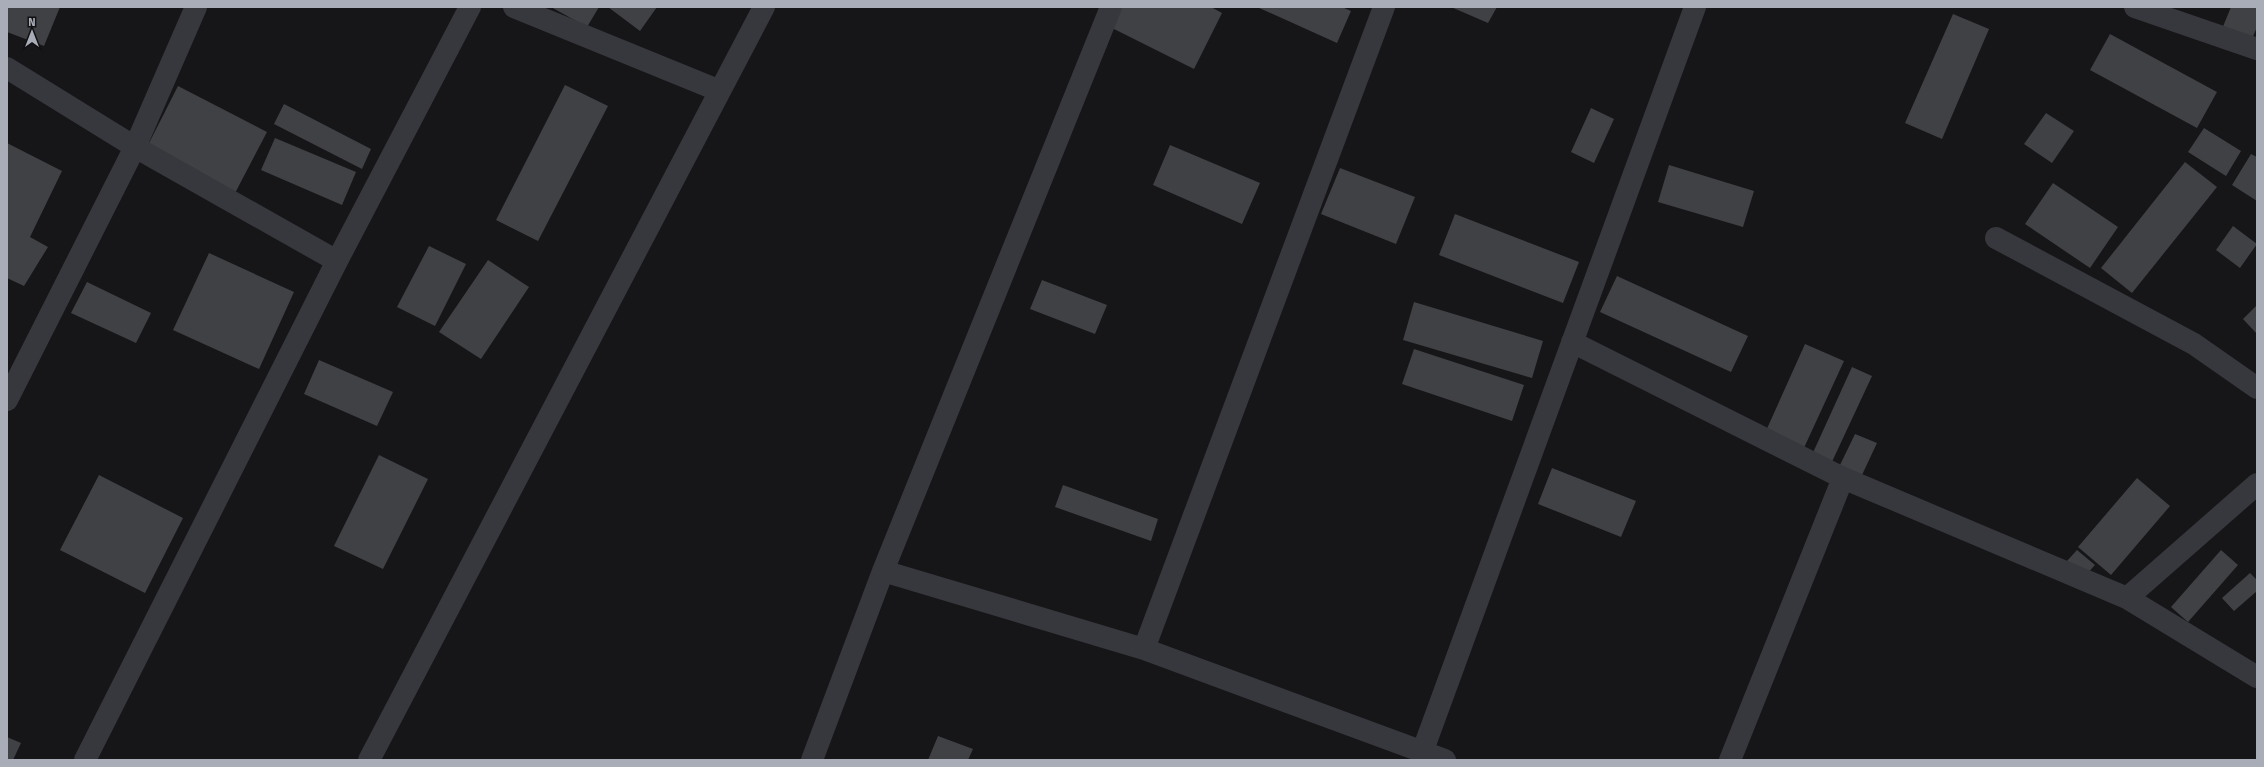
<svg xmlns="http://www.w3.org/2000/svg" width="2264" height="767" font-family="'Fira Sans',sans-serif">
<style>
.building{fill:#404145}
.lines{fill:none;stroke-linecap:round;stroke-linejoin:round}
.minor{stroke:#37383d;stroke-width:22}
</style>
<rect width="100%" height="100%" fill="#161618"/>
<path class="building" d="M7,7H60L44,46L7,32Z
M551,7H599L587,27Z
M608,7H657L640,31Z
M1120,7H1211L1222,13L1194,69L1110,27Z
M1257,7H1342L1351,11L1337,43Z
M1451,7H1497L1488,23Z
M2231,7H2257V27L2251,41L2222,29Z
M1953,14L1989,29L1942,139L1905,123Z
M2110,34L2217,92L2197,128L2090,70Z
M565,85L608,106L538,241L496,220Z
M178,86L267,132L234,195L146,149Z
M284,104L371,149L362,169L274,124Z
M1591,108L1614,119L1594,163L1571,152Z
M2046,113L2074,131L2052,163L2024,144Z
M2204,128L2241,151L2226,176L2188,152Z
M275,138L356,172L342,205L261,170Z
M7,143L62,171L30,237L48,247L24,286L7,278Z
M1170,145L1260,183L1242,224L1153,185Z
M2251,154L2257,157V201L2232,185Z
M2185,162L2217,187L2132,293L2101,268Z
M1669,165L1754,191L1743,227L1658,202Z
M1340,168L1415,197L1396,244L1321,214Z
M2053,183L2118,227L2090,268L2025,224Z
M1455,214L1579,262L1563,303L1439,255Z
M2233,226L2257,244L2240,268L2216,250Z
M429,246L466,264L435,326L397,307Z
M209,253L294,292L259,369L173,330Z
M488,260L529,287L481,359L439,332Z
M1617,276L1748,336L1731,372L1600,312Z
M1042,280L1107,305L1095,334L1030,309Z
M87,282L151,313L136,343L71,313Z
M1414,302L1543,341L1532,378L1403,340Z
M2257,305V334L2243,319Z
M1805,344L1844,361L1803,450L1765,433Z
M1414,349L1524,385L1512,421L1402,384Z
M319,360L393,392L377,426L304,394Z
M1852,367L1872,376L1830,466L1811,457Z
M1855,434L1877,443L1862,475L1840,465Z
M379,455L428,479L383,569L334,546Z
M1552,468L1636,501L1621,537L1538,504Z
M99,475L183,518L145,593L60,550Z
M2137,478L2170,506L2111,575L2078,547Z
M1063,485L1158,519L1151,541L1055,507Z
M2077,550L2095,565L2085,576L2067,561Z
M2221,550L2238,565L2188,622L2171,607Z
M2250,573L2257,580V591L2234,611L2222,598Z
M938,736L973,749L968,760H928Z
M7,737L21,743L13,760H7Z"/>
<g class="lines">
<path class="minor" d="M514,7L720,91
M2135,7L2257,49
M7,68L135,147L337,261
M1996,238L2194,344L2257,388
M1572,342L1843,478L2127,598L2257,677
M7,400L135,147L196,7
M883,571L1144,649L1445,760
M2127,598L2257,484
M1144,649L1384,7
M1423,750L1695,7
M85,760L337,261L470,7
M369,760L764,7
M812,760L883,571L1111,7
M1730,760L1843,478"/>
</g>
<rect width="2264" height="767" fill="none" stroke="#a8adb8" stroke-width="16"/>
<g transform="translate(32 32)" stroke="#111113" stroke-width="3" paint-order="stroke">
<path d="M0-3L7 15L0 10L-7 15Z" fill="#a8adb8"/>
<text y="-6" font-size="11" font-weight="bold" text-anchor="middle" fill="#a8adb8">N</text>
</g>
</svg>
